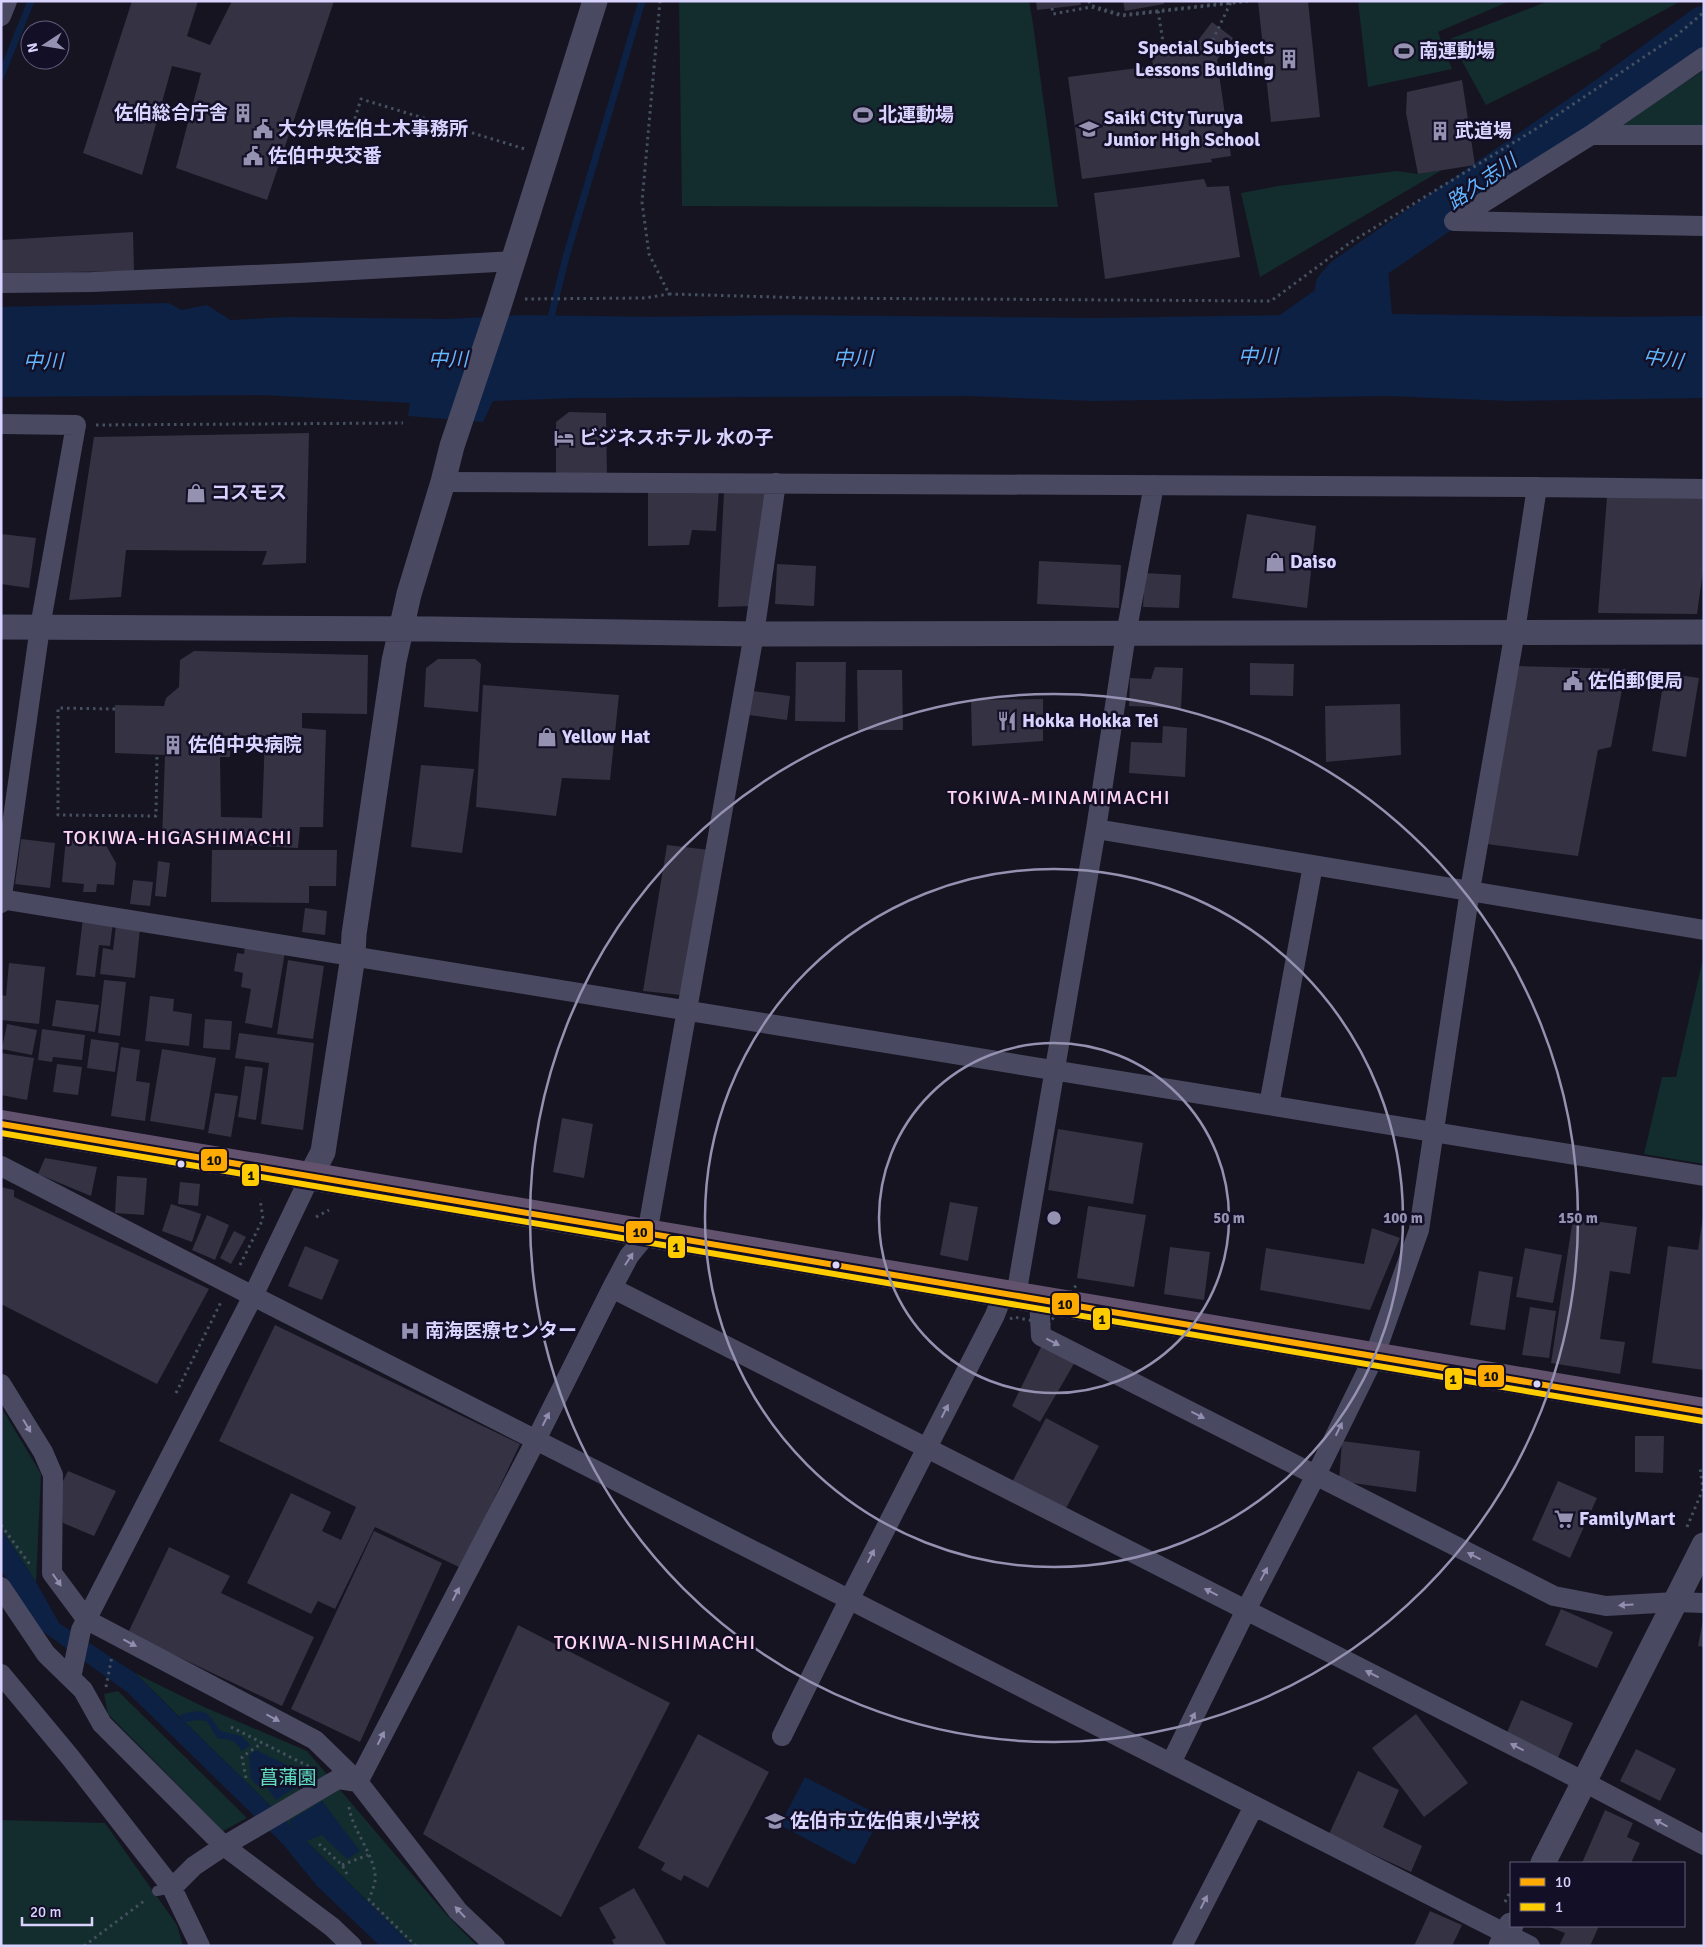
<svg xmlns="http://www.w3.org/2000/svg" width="1705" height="1947" font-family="Signika,'Noto Sans JP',sans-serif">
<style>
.green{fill:#132c2d}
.water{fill:#0d2144}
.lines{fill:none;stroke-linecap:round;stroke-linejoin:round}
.stream{stroke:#0d2144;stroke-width:7}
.river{stroke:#0d2144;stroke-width:42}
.building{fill:#343243;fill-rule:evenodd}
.path{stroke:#44505f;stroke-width:3;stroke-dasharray:2.5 4;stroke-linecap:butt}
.service{stroke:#4a4962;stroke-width:10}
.minor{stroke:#4a4962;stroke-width:20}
.tertiary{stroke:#4a4962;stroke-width:25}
.trunk{stroke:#62526e;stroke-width:28}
.path-bridge{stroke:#44505f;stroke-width:3;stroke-dasharray:2.5 4;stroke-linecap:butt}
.bus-1-casing{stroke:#130f26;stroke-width:10}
.bus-2-casing{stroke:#130f26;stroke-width:10}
.bus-1{stroke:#fa0;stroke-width:6}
.bus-2{stroke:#fc0;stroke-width:6}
.oneway{fill:#928eb0}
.ring{fill:none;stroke:#9591b1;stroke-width:2.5}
.bus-dot{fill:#d9d4ff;stroke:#130f26;stroke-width:2}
.labels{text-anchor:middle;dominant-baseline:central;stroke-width:5;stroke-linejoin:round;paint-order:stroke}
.poi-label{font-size:19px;font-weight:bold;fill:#d9d4ff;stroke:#130f26;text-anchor:start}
.park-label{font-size:19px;fill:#5fe0c0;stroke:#130f26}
.water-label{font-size:20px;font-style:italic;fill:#62b6ff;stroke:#130f26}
.neighbourhood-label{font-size:20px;letter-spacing:1px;fill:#ffd6f0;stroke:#130f26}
.centre{fill:#9591b1;stroke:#130f26;stroke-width:2.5}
.ring-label{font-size:15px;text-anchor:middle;font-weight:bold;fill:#9591b1;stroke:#130f26;stroke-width:5;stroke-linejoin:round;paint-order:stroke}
.line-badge{stroke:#130f26;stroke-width:2}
.pale-badge-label{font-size:14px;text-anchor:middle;font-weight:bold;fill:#111}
</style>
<rect width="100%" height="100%" fill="#161421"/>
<path class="green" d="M679,1H1029L1033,24L1058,207L682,206Z
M1358,1H1510L1438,32L1452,69L1368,87Z
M1549,1H1681L1600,45L1601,48L1486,105L1450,39Z
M1704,70V129L1629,131L1621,124Z
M1442,170L1260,277L1241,193L1278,186L1397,171L1418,174Z
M1704,954V1164L1644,1154L1662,1077H1676Z
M1,1407L41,1474L36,1582L1,1529Z
M135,1673L204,1707L307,1751L445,1913L477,1946H413Z
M118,1691L247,1818L223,1831L108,1714L104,1694Z
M1,1820L105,1823L177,1925L183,1946H1Z"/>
<path class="water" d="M1377,246L1387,258L1392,314L1620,317L1704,316V398L1510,401L1387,396L1094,401L967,396L575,398L493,401L483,422L408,416L410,403L262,395L1,397V307L169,303L181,310L207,305L230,320L288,317L448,319L522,315L652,317L789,315L1099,318L1280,315Z
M1,1529L36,1582L59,1623L135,1673L182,1720L180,1715C205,1708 206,1710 220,1731L241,1736L250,1745L242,1751C235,1740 231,1739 218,1739L207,1721L197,1720L185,1722L295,1830L289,1821L322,1801L360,1851L347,1859L322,1835L306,1841L413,1946H380L317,1886L282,1843L127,1692L41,1630L1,1570Z
M256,1750L299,1771L305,1781L276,1800L265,1785L258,1786L251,1779L249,1755Z
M805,1777L881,1816L855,1865L780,1825Z"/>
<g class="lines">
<path class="stream" d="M1,76L31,1
M549,325L566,257L642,1"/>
<path class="river" d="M1336,288L1346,277L1611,95L1704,27"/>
</g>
<path class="building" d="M132,1H198L187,36L210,45L232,1H334L267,200L176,168L201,73L172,66L142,175L83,153Z
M1036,1H1080L1081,5L1037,10Z
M1123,1H1164V4L1125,11Z
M1258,1H1308L1320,117L1271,122Z
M1212,22L1233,38L1217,60L1231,156L1211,159L1212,162L1082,179L1068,77L1153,66L1151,50L1196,43Z
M1462,80L1475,165L1418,174L1406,113L1407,92Z
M1204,179L1207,187L1229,186L1240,257L1105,279L1094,193Z
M133,232L134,271L1,273V240Z
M569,412L606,413L607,477L556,478V422Z
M309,433L306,563L262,565L267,551L126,550L121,597L69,600L94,437Z
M648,489H719L716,531L692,530L689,545L648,546Z
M724,492H765L754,606L718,607Z
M1607,497L1704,499V564L1697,614L1598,613Z
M1247,514L1316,526L1307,608L1232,598Z
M1,534L36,538L29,588L1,584Z
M1039,561L1121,565L1119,608L1037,604Z
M777,564L816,566L814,606L775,604Z
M1145,573L1181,575L1179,608L1143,607Z
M194,651L368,655L367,714L302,713V728L326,730L323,827H300L298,848L162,841L165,755L115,753V705L164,706L166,698L179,687L180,660ZM265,736L262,818L221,817L220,757H230L231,738Z
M438,659H475L481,664L478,712L424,707L426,668Z
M796,662H846L845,722L795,721Z
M1250,663L1294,664L1293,696L1250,695Z
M1516,666L1626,669L1611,747L1598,750L1578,856L1487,844Z
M1155,667L1183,668L1181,708L1129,706L1130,678L1151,679Z
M857,670H902L903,730H858Z
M1665,673L1699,678L1686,757L1652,751Z
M483,685L619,695L610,780L562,778L556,816L476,807Z
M752,691L790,696L787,720L749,715Z
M1043,699V741L972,746L971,700Z
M1400,704L1401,755L1326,762L1325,706Z
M1163,726L1187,728L1185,777L1129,773L1131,742L1162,743Z
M421,765L474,769L462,853L411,847Z
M66,837L103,840L116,863L114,885L97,884L96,892H83L84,884L62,882Z
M21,839L55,843L50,888L15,884Z
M667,845L710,850L681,995L643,991Z
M212,850H337L336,886H309V903L211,902Z
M158,861L170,863L166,897L155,896Z
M133,880L153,882L150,906L130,904Z
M305,908L327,911L325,935L302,932Z
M83,918L113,922L110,946L99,945L95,977L76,975Z
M116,925L140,928L135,978L100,974L103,948L113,950Z
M245,945L285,952L272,1028L245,1023L251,989L241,987L243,973L234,971L237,953L244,954Z
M288,960L324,966L313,1039L277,1034Z
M9,963L45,967L39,1024L1,1020V995L6,996Z
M104,980L126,982L120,1036L98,1033Z
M150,996L174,999L173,1011L192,1014L189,1046L145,1041Z
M56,1000L99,1005L95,1032L52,1026Z
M205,1019L232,1021L230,1050L203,1048Z
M7,1024L37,1030L32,1055L2,1049Z
M42,1029L85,1035L82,1060L53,1057L52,1062L38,1060Z
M239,1033L314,1043L303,1130L261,1124L269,1063L235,1058Z
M91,1039L119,1043L115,1072L87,1068Z
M121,1047L140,1050L136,1081L150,1083L145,1121L111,1116Z
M162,1049L216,1058L204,1130L150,1121Z
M1,1053L34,1058L27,1100L1,1095Z
M57,1064L82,1067L78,1095L53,1092Z
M245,1066L263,1068L256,1120L238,1117Z
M215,1093L238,1096L231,1137L208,1133Z
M562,1118L593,1124L584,1178L553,1172Z
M1058,1129L1143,1143L1133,1204L1048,1190Z
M45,1158L97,1167L91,1196L38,1174Z
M117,1176L147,1178L144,1215L115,1213Z
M180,1182L200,1184L198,1206L178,1204Z
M1,1187L14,1190V1197L209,1289L157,1384L1,1304Z
M950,1202L978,1207L968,1261L940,1255Z
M171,1204L201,1214L192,1242L162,1231Z
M1088,1206L1146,1215L1134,1287L1077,1278Z
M207,1215L229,1225L215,1260L192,1250Z
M1703,1216L1704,1370L1652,1363L1668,1246L1698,1250Z
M1573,1218L1637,1227L1630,1274L1610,1271L1600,1339L1625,1342L1620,1374L1551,1363Z
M1372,1228L1400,1238L1370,1310L1260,1290L1266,1248L1364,1264Z
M234,1231L246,1237L231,1264L220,1258Z
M305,1246L339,1260L322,1300L288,1286Z
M1170,1247L1210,1252L1204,1300L1164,1294Z
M1525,1248L1562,1255L1553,1303L1516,1297Z
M1479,1271L1513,1277L1505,1330L1470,1325Z
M1530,1307L1556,1311L1549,1358L1522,1355Z
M275,1325L520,1444L461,1568L375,1527L335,1609L318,1601L311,1614L247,1583L291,1493L331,1512L322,1531L341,1540L356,1507L219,1441Z
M1042,1345L1075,1362L1040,1422L1012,1406Z
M1046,1418L1099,1446L1063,1514L1011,1484Z
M1635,1436H1664L1663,1473L1635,1472Z
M1342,1441L1420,1451L1416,1492L1339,1481Z
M68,1471L116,1491L94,1536L63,1523L59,1489Z
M1558,1481L1597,1498L1570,1558L1532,1540Z
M374,1531L442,1563L360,1742L291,1709Z
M169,1547L230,1576L221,1593L314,1637L282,1706L128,1633Z
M1561,1609L1613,1632L1597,1668L1545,1645Z
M1703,1620H1704V1647L1698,1646Z
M518,1625L670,1703L561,1917L423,1834Z
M1521,1700L1573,1723L1557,1760L1505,1737Z
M1416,1714L1468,1783L1424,1817L1372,1748Z
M698,1734L769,1772L708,1888L684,1875L681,1881L661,1870L665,1863L638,1848Z
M1636,1749L1676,1769L1660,1801L1620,1781Z
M1358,1771L1399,1790L1383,1827L1422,1846L1411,1872L1329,1834Z
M1605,1810L1633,1823L1627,1837L1640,1843L1631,1863H1582Z
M634,1888L667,1946H615L612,1940L616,1938L599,1908Z
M1430,1911L1462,1925L1452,1946H1414Z
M1547,1926H1599L1590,1946H1559L1565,1933Z"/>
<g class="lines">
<path class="path" d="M660,1L642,202L649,254L669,294L809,298L1271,301L1351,242L1539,127L1677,35L1704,12
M1089,1L1090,5L1122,15L1243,1
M1158,11L1164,48
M1163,45L1189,43L1192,40L1196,43
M1207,52L1231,2
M351,131L361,99L525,149
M525,299L645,298L669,294
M96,425L403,423
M115,709L58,708V815L156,816L157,755
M316,1217L329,1210
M240,1265L263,1219L260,1199
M176,1393L221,1302
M1,1525L31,1566
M1687,1527L1703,1489L1700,1468
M106,1687L112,1656
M231,1727L312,1768
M246,1778L242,1757L262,1743
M349,1807C352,1830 378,1860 375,1881C374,1887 371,1893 369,1900L416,1946
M319,1844L342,1865L348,1876
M342,1865L368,1855
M1505,1902L1511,1890
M84,1946L144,1901"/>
<path class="service" d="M157,1891L172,1888"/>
<path class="minor" d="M1,16L7,1
M1704,57L1591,135L1454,221L1704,226
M1591,135H1704
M1,283L92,282L299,273L513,261
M1,424L76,425L40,627L1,903
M443,482L1537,487L1704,489
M1096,829L1704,930
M1,899L1704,1176
M1269,1105L1313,865
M1,1166L253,1296L1530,1946
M612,1288L1569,1774L1704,1845
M1016,1296L1096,829L1126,634L1154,485
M1039,1300L1041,1336L1554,1596L1606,1606L1675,1602L1704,1603
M1,1384L43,1452L53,1475L52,1573L87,1620L315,1740L358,1782L458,1911L495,1946
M1,1587L46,1654L83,1690L102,1724L224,1846L332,1927L352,1946
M1,1674L70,1757L172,1888
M71,1678L81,1630L253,1296L310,1177
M782,1736L849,1600L995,1315L1003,1294
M1171,1763L1246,1610L1316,1475L1374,1357L1419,1230L1470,890L1515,631L1537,487
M358,1782L536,1440L612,1288L629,1256L647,1234L754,634L776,483
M200,1946L172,1888L194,1866L224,1846L338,1779L358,1782
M1182,1946L1254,1806"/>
<path class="tertiary" d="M1,627L434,629L754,634L1704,632
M310,1177L323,1152L353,956L354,934L394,661L409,594L443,482L452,446L498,309L595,1
M1543,1863L1704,1545
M1501,1946L1511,1925"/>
<path class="trunk" d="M1,1124L1704,1412"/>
<path class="path-bridge" d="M1052,8L1053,14L1091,7L1122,16L1251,1
M1010,1319L1014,1317L1049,1324L1077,1284"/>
<defs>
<path id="bus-1" d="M1,1124L1704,1412"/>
<path id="bus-2" d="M1,1133L1703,1421"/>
</defs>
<use href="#bus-1" class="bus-1-casing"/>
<use href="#bus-2" class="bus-2-casing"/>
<use href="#bus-1" class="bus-1"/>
<use href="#bus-2" class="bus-2"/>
</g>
<defs><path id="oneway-solid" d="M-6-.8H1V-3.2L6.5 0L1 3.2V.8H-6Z" transform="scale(1.25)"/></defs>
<g class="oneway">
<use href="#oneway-solid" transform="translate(629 1259) rotate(-57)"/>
<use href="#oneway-solid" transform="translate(1053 1342) rotate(27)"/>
<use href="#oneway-solid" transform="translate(945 1411) rotate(-63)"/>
<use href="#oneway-solid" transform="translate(1198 1415) rotate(27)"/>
<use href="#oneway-solid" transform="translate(546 1419) rotate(-63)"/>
<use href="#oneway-solid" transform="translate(27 1426) rotate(59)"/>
<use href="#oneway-solid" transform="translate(1339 1429) rotate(-64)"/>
<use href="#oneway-solid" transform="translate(871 1556) rotate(-63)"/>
<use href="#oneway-solid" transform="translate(1474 1556) rotate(-153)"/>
<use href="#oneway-solid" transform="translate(1264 1574) rotate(-62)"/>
<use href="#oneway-solid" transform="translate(57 1580) rotate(55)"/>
<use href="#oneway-solid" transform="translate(1211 1592) rotate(-153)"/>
<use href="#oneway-solid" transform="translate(456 1594) rotate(-63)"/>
<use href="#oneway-solid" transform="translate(1626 1605) rotate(177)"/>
<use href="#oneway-solid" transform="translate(130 1643) rotate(28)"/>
<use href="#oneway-solid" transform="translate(1372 1674) rotate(-153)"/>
<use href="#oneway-solid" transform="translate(273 1718) rotate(28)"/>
<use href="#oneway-solid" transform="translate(1192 1719) rotate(-64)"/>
<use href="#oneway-solid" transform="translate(381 1738) rotate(-63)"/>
<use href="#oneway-solid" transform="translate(1517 1747) rotate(-153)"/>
<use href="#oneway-solid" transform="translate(1661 1823) rotate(-152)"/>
<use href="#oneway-solid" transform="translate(1204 1902) rotate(-63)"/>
<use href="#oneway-solid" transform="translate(460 1912) rotate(-133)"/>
</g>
<g class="ring">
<circle cx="1054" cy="1218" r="175"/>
<circle cx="1054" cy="1218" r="349"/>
<circle cx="1054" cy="1218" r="524"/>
</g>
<defs>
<symbol id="stadium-bare" viewBox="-9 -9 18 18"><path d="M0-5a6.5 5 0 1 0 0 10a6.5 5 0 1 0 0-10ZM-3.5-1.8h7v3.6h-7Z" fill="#9591b1" stroke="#130f26" stroke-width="2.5" paint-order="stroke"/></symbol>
<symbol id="building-bare" viewBox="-9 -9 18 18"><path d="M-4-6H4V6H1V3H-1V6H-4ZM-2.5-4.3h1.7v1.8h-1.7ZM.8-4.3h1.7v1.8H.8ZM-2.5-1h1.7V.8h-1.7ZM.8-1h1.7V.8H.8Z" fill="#9591b1" stroke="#130f26" stroke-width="2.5" paint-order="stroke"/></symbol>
<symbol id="civic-bare" viewBox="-9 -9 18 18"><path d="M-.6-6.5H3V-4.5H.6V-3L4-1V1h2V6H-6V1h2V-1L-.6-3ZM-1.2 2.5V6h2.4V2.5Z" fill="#9591b1" stroke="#130f26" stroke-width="2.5" paint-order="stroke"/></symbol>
<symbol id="school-bare" viewBox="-9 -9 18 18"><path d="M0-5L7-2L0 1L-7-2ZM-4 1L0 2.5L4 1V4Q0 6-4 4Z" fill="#9591b1" stroke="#130f26" stroke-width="2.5" paint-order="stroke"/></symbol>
<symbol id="hotel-bare" viewBox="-9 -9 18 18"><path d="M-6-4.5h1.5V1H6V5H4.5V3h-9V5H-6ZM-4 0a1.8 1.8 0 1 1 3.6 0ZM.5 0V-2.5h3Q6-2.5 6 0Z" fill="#9591b1" stroke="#130f26" stroke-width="2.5" paint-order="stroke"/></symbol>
<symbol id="shop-bare" viewBox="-9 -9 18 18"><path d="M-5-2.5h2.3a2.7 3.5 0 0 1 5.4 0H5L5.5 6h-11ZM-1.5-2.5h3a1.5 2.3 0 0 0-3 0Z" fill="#9591b1" stroke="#130f26" stroke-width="2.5" paint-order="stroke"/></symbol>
<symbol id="restaurant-bare" viewBox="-9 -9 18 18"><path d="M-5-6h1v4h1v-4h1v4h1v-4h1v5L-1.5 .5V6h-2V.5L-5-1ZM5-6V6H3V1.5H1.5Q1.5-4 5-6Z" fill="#9591b1" stroke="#130f26" stroke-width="2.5" paint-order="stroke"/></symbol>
<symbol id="hospital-bare" viewBox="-9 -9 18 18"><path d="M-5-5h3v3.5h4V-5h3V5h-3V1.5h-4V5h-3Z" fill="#9591b1" stroke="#130f26" stroke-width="2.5" paint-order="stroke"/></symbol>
<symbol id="supermarket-bare" viewBox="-9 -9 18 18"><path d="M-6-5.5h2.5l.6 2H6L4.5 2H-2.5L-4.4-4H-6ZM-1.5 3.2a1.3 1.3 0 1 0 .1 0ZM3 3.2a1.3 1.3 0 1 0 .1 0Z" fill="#9591b1" stroke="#130f26" stroke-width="2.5" paint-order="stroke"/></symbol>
</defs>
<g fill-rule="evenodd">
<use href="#stadium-bare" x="1390" y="37" width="28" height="28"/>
<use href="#building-bare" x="1275" y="45" width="28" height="28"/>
<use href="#building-bare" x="229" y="99" width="28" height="28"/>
<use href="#stadium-bare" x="849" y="101" width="28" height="28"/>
<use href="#civic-bare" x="249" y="115" width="28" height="28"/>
<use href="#school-bare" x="1075" y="115" width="28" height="28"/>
<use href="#building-bare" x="1426" y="117" width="28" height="28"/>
<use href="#civic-bare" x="239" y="142" width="28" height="28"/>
<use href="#hotel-bare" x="550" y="424" width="28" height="28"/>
<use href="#shop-bare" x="182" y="479" width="28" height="28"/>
<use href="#shop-bare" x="1261" y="548" width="28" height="28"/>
<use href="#civic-bare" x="1559" y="667" width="28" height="28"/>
<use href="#restaurant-bare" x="993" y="707" width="28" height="28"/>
<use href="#shop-bare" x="533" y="723" width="28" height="28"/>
<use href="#building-bare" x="159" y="731" width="28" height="28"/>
<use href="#hospital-bare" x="396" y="1317" width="28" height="28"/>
<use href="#supermarket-bare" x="1550" y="1505" width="28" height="28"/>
<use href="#school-bare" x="761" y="1807" width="28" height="28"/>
</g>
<g class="bus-dot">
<circle cx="181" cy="1164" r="4.5"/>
<circle cx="836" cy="1265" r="4.5"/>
<circle cx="1537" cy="1384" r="4.5"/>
</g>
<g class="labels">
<g class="poi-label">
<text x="1274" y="48" text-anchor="end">Special Subjects<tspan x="1274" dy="22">Lessons Building</tspan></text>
<text x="1419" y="51">南運動場</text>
<text x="228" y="113" text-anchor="end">佐伯総合庁舎</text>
<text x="878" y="115">北運動場</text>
<text x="1104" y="118">Saiki City Turuya<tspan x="1104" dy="22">Junior High School</tspan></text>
<text x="278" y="129">大分県佐伯土木事務所</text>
<text x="1455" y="131">武道場</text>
<text x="268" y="156">佐伯中央交番</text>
<text x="579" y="438">ビジネスホテル 水の子</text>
<text x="211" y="493">コスモス</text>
<text x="1290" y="562">Daiso</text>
<text x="1588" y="681">佐伯郵便局</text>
<text x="1022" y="721">Hokka Hokka Tei</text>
<text x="562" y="737">Yellow Hat</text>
<text x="188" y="745">佐伯中央病院</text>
<text x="425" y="1331">南海医療センター</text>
<text x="1579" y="1519">FamilyMart</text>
<text x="790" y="1821">佐伯市立佐伯東小学校</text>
</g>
<g class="park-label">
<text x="288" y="1778">菖蒲園</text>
</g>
<g class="water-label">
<text transform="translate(1482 182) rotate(-35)">路久志川</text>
<text x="1258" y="356">中川</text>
<text x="853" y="358">中川</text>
<text x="448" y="359">中川</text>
<text transform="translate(1663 359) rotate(8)">中川</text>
<text x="43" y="361">中川</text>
</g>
<g class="neighbourhood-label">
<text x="1059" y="797">TOKIWA-MINAMIMACHI</text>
<text x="178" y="837">TOKIWA-HIGASHIMACHI</text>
<text x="655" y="1642">TOKIWA-NISHIMACHI</text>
</g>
</g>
<circle cx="1054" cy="1218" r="8" class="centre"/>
<g class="ring-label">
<text x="1229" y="1223">50 m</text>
<text x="1403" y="1223">100 m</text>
<text x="1578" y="1223">150 m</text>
</g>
<g class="line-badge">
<rect x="200" y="1148" width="28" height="24" rx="5" fill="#fa0"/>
<rect x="241" y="1163" width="19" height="24" rx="5" fill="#fc0"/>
<rect x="625" y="1220" width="29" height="24" rx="5" fill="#fa0"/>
<rect x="667" y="1235" width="19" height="24" rx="5" fill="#fc0"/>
<rect x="1051" y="1292" width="29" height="24" rx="5" fill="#fa0"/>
<rect x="1092" y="1307" width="19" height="24" rx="5" fill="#fc0"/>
<rect x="1477" y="1364" width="28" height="24" rx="5" fill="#fa0"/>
<rect x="1444" y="1367" width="19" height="24" rx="5" fill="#fc0"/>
</g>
<g class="pale-badge-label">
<text x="214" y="1165">10</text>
<text x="251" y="1180">1</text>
<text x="640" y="1237">10</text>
<text x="676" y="1252">1</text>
<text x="1065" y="1309">10</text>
<text x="1102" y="1324">1</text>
<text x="1491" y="1381">10</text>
<text x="1453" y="1384">1</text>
</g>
<rect width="1705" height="1947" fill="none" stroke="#d9d4ff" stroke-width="5"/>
<rect x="1510" y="1862" width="175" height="65" fill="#130f26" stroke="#625e7d"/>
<rect x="1520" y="1878" width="25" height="8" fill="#ffaa00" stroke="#625e7d"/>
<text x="1555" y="1887" font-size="15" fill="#d9d4ff">10</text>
<rect x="1520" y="1903" width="25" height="8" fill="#ffcc00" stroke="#625e7d"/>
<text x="1555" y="1912" font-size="15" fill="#d9d4ff">1</text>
<g transform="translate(45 45) rotate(258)"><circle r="24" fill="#130f26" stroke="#625e7d"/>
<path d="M0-4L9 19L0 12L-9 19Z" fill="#9591b1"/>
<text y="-8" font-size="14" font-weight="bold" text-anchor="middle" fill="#d9d4ff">N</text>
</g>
<path d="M22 1917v8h70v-8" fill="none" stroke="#d9d4ff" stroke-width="2.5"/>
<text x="30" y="1917" font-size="15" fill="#d9d4ff" stroke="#130f26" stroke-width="4" paint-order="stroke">20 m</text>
</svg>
